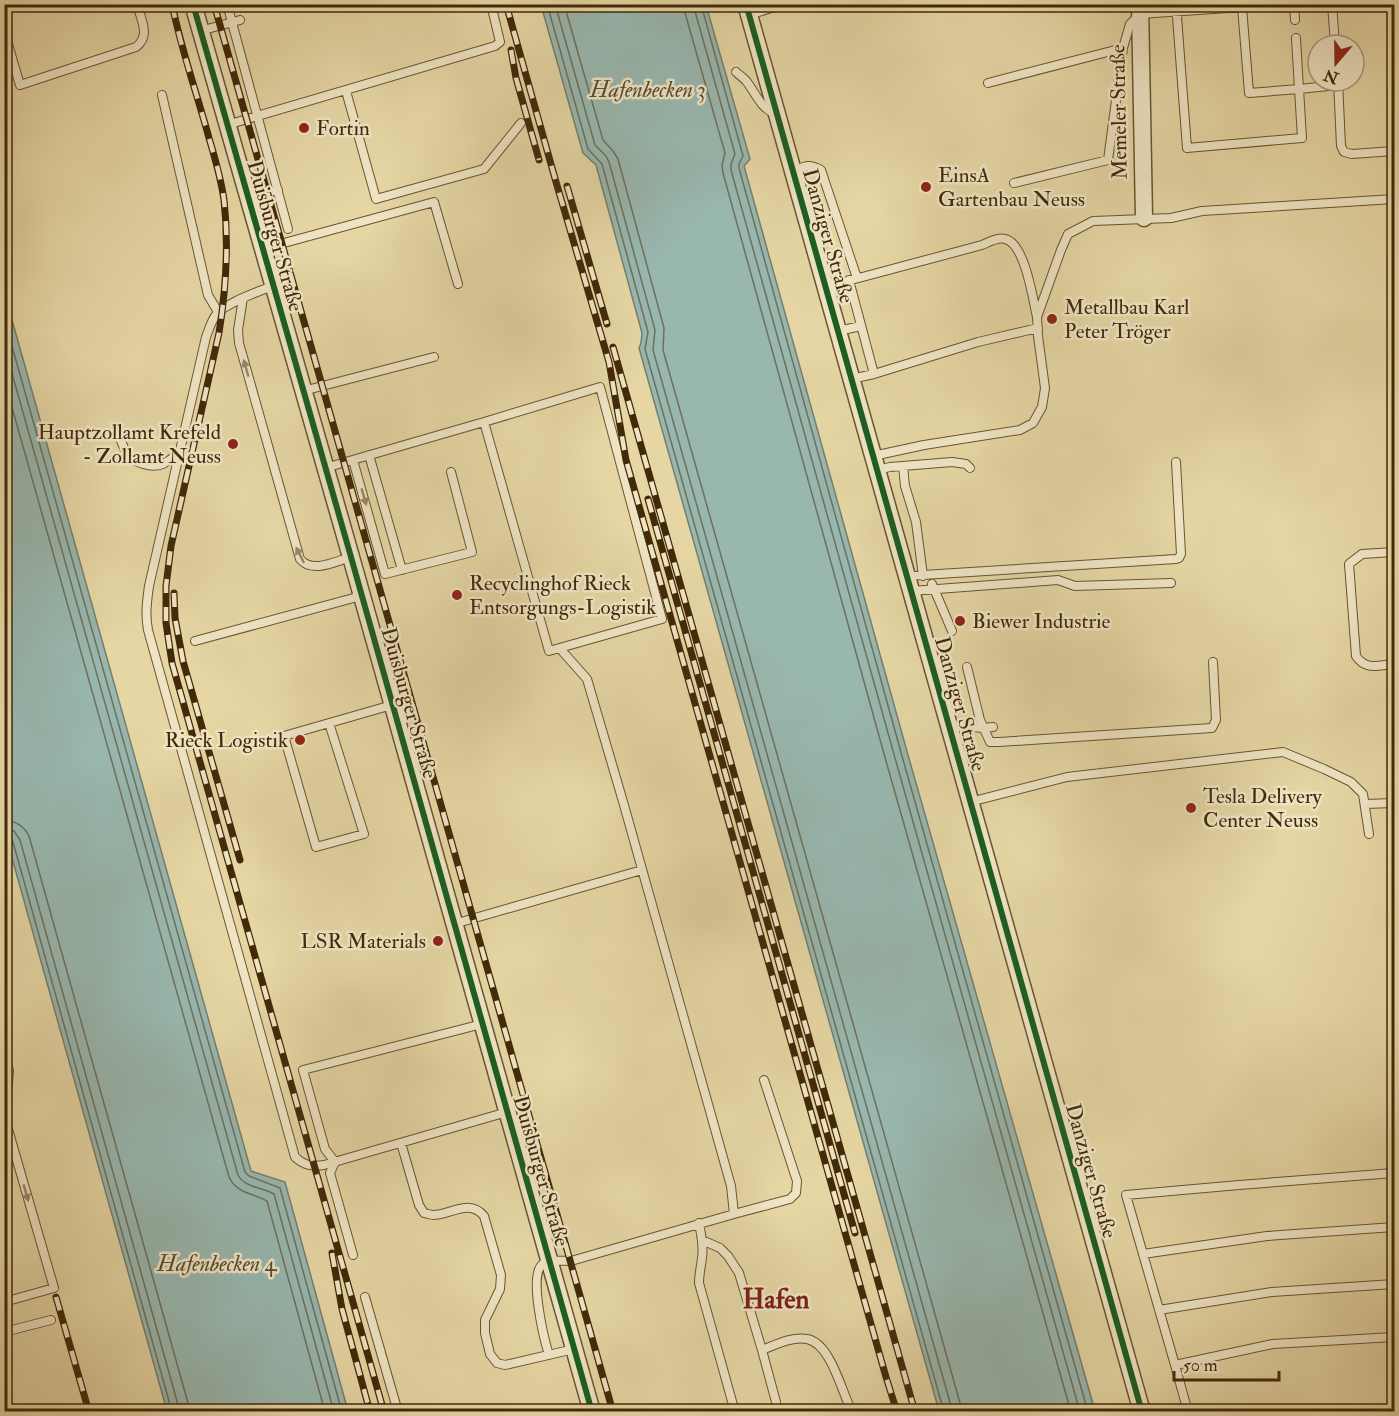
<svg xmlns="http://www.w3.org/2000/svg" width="1399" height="1416" font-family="'IM FELL Double Pica',serif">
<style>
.water{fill:#98b7af;stroke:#767e6c;stroke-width:1.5}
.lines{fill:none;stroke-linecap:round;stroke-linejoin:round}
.shore{stroke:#6d705c;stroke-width:1.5}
.service-casing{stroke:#6b542f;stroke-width:10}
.minor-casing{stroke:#6b542f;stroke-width:19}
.service{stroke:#eee4c4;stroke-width:8}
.minor{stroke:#eee4c4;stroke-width:16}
.rail-casing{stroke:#422908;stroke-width:7}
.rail{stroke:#eee4c4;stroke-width:4.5;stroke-dasharray:14;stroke-linecap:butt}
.cycleway-casing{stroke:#eee4c4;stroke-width:10}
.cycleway{stroke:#1b5e20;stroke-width:6}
.oneway{fill:#988666}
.poi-dot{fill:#8f2418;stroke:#eee4c4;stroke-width:2}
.labels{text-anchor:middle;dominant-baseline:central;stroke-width:5;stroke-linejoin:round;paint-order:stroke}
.street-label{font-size:21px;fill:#422908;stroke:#eee4c4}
.poi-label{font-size:21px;fill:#422908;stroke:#eee4c4;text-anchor:start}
.water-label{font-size:22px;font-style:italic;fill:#584c32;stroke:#eee4c4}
.district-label{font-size:27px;font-weight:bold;fill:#7a1f14;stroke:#eee4c4}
</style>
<rect width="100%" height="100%" fill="#e5d6a4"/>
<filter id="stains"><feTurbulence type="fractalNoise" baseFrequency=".00333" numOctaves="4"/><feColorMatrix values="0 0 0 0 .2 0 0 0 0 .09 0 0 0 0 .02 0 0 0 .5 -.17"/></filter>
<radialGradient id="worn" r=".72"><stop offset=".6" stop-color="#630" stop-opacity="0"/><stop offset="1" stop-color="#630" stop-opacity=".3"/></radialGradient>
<path class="water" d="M541,5H706L750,159L744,166L908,755L1095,1411H939L639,348L641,343L642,333L596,165L583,153Z
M5,295L251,1171L285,1182L348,1411H167L5,833Z"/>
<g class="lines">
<path class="shore" d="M547,4L588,149L602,164L648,332L645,349L944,1412
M555,4L595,145L606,156L609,162L655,330L653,350L951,1406L952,1412
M564,4L603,140L613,151L618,159L664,328L663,350L960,1403L961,1412
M684,4L685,13L725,153L722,165L723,173L886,761L1071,1412
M693,4L735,154L731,164V170L895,758L1080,1412
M701,4L743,156L739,164V168L902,756L1088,1412
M4,318L245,1172L249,1176L280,1188L342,1412
M4,345L238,1175C245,1188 262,1187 274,1194L334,1412
M4,379L229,1177C237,1194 253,1193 267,1201L325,1412
M4,820C16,821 24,826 29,836L188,1403L189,1412
M4,829L14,831L20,840L180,1412
M4,837L10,838L13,842L172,1412"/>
<defs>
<path id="service" d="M227,4L288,229
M1176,4L1187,148L1302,138L1299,89L1338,85
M1294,4L1295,20
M1332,4L1335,45
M1242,7L1249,93L1299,89L1296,38
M749,15L784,4
M4,31L20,85L136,47C151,36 141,20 137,4
M200,31L240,20
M736,72C739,75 744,78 747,82C756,94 761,109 776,114
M1338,81L1341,146L1344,152L1352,154L1394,151
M988,83L1123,48
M346,91L376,199L484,169L521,123
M162,95L208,295L218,312
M227,125L495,46L500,42L491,4
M793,171C805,166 809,163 821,170L857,278
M1014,183L1108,160L1123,48L1130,24L1140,14L1286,4
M248,198L278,190
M262,249L434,202L458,284
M849,280L874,374
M272,286C258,292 225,303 216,315C211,321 209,330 206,337L149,586C147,601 145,614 148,630L295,1157C304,1165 311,1167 324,1165L507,1112
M825,287L982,245C989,242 998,237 1005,239C1025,243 1033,300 1037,317
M243,298L238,330L239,343L300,559C312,574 336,561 351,557
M838,331L861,326
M851,379L874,374L978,342L1038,328
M303,391L434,357
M118,431C122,446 127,459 143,464C150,466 156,467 163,464C168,461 174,457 180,454
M369,455L402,570
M873,456L924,445L1020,430L1033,423L1042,407L1045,388L1038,336L1037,317L1061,250L1068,234L1093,221L1171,218L1202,211L1394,199
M353,460L385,574L472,552L451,472
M903,466L905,486L916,522L923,576
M325,468L484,422L549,651L662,619L600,387L484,422
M877,470L890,467L952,462L966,464L970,468
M1394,552L1362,554L1349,564L1356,656C1366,671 1379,665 1394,664
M907,576L1176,559L1179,558L1181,554L1176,462
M932,584L952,631
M911,591L1058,580L1075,586L1171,583
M195,641L361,596
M967,667L980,720L990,742H999L1212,728L1216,720L1213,662
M329,723L364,834L316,847L284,736L392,705
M950,729L964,726L983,728L993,727
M970,802L1067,777L1283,752L1324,769L1351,782L1363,794L1369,834
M1365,804L1394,803
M454,924L642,870
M4,1054L9,1071L5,1119L54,1288L4,1302
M401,1143L419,1205L424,1213C425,1213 432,1215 433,1215C451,1215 469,1198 484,1216L501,1275L500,1289L485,1320V1333L490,1354L497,1363L505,1365L574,1349
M1394,1173L1239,1185L1126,1195L1175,1365L1273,1344L1394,1337
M734,1214L790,1199L796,1193L797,1181L764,1080
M699,1223C701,1234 704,1246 702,1258C701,1267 699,1274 699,1283L735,1412
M702,1240L720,1248L728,1256L739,1273L762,1350C775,1345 792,1336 807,1339C831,1343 842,1393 852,1412
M1143,1254L1267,1236L1394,1227
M353,1255L330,1173L335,1162L325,1149L303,1070L482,1024
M365,1297L398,1412
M1159,1310L1272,1292L1394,1284
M4,1332L51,1320
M762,1350L776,1402
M549,1355C544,1339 528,1273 543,1264C550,1259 562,1261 571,1261L734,1214L731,1186L624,805L587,679L563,652L562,648
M1175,1365L1188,1412"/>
<path id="minor" d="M193,4L351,557L592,1412
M746,4L1142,1412
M1140,4L1144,218"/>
</defs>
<use href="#service" class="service-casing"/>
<use href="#minor" class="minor-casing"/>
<use href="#service" class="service"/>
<use href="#minor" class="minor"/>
<defs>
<path id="rail" d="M172,4C181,49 197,94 209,138C215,158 221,179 224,200C229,245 226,289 219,333L171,546L166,586V623L172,663L384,1412
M214,4L613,1412
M506,4L556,182L609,362L626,460L886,1377L897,1412
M511,50L516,78L539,160
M567,186L607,324
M613,347L915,1412
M648,499L855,1233
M174,593L175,618L183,661L240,860
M332,1253L342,1309L370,1412
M56,1297L89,1412"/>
</defs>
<use href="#rail" class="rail-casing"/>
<use href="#rail" class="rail"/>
<defs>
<path id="cycleway" d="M193,4L351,557L592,1412
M746,4L1142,1412"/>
</defs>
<use href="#cycleway" class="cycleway-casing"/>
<use href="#cycleway" class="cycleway"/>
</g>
<defs><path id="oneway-solid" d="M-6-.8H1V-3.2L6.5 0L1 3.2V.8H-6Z" transform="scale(1.5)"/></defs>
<g class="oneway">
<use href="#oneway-solid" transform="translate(246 368) rotate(-106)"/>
<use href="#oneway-solid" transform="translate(364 497) rotate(74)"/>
<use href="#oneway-solid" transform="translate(300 555) rotate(-117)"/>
<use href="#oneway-solid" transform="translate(26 1193) rotate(74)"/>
</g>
<g class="poi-dot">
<circle cx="304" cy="128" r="6"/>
<circle cx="926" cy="187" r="6"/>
<circle cx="1052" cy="319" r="6"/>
<circle cx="233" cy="444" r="6"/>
<circle cx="457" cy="595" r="6"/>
<circle cx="960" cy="621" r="6"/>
<circle cx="300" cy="740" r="6"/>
<circle cx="1191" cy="808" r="6"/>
<circle cx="438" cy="941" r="6"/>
</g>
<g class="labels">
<g class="street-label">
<text transform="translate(1119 112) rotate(-91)">Memeler Straße</text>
<text transform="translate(275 236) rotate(74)">Duisburger Straße</text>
<text transform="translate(828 236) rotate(74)">Danziger Straße</text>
<text transform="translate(409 703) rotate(74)">Duisburger Straße</text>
<text transform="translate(960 704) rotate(74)">Danziger Straße</text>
<text transform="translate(541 1171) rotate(74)">Duisburger Straße</text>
<text transform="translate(1091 1171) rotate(74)">Danziger Straße</text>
</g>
<g class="poi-label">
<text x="316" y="128">Fortin</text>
<text x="938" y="175">EinsA<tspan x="938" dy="24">Gartenbau Neuss</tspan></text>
<text x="1064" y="307">Metallbau Karl<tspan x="1064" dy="24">Peter Tröger</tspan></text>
<text x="221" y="432" text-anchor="end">Hauptzollamt Krefeld<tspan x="221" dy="24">- Zollamt Neuss</tspan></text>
<text x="469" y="583">Recyclinghof Rieck<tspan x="469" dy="24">Entsorgungs-Logistik</tspan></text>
<text x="972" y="621">Biewer Industrie</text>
<text x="288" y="740" text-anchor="end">Rieck Logistik</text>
<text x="1203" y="796">Tesla Delivery<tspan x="1203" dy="24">Center Neuss</tspan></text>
<text x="426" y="941" text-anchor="end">LSR Materials</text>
</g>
<g class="water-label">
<text x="648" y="90">Hafenbecken 3</text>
<text x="217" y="1264">Hafenbecken 4</text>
</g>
<g class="district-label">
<text x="776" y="1299">Hafen</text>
</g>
</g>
<rect width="1399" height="1416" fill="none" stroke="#e5d6a4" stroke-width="24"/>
<rect x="6" y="6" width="1387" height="1404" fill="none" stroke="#422908" stroke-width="3"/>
<rect x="12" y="12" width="1375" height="1392" fill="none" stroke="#422908" stroke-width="1.5"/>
<g transform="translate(1336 63) rotate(200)"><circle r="28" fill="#eee4c4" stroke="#a99979" stroke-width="1.5"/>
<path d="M0-4.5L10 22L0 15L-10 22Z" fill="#8f2418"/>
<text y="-9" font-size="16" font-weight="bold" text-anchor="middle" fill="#422908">N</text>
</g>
<path d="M1174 1371v9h105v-9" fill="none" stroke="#422908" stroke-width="3"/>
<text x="1183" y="1371" font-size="18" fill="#422908" stroke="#eee4c4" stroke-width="4.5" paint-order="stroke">50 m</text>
<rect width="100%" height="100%" filter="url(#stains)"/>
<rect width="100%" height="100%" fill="url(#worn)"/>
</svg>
